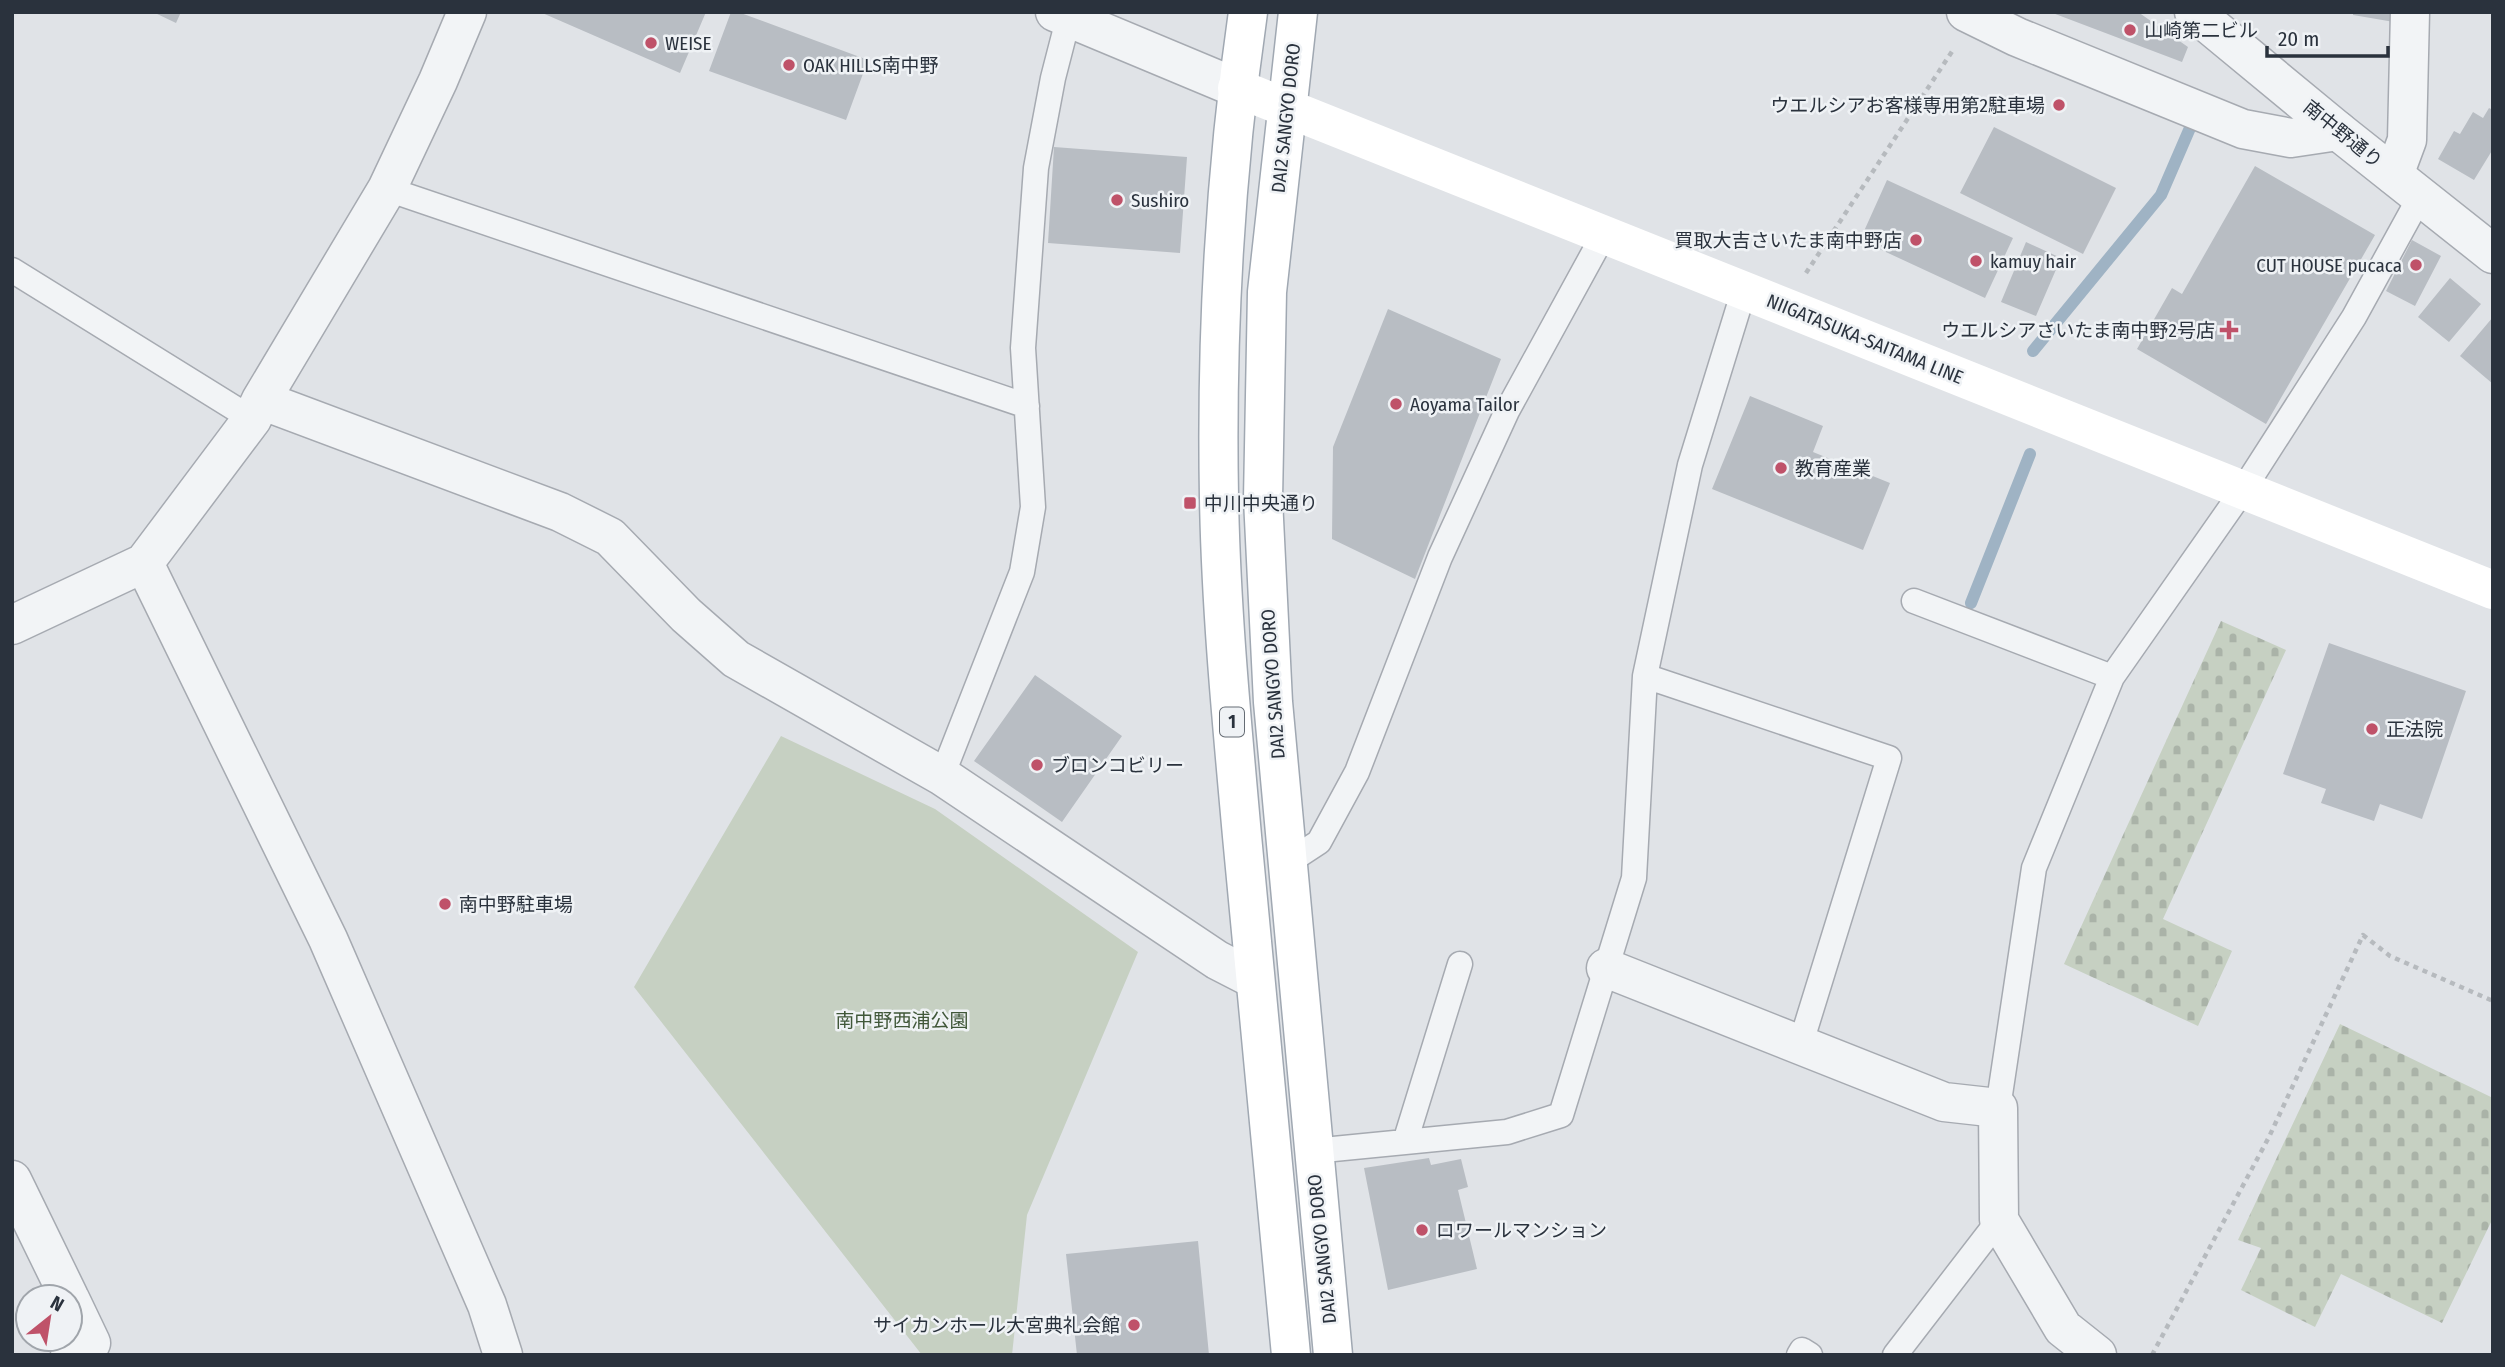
<svg xmlns="http://www.w3.org/2000/svg" width="2505" height="1367" font-family="'Fira Sans Condensed','Noto Sans JP',sans-serif">
<style>
.cemetery{fill:url(#cemetery-stones)}
.green{fill:#c6d0c2}
.lines{fill:none;stroke-linecap:round;stroke-linejoin:round}
.stream{stroke:#9fb3c4;stroke-width:12}
.building{fill:#b8bdc3}
.service-casing{stroke:#a6aab1;stroke-width:27}
.minor-casing{stroke:#a6aab1;stroke-width:41}
.tertiary-casing{stroke:#a6aab1;stroke-width:41}
.primary-casing{stroke:#a0a8b2;stroke-width:41}
.path{stroke:#b6babe;stroke-width:4.5;stroke-dasharray:5 5;stroke-linecap:butt}
.service{stroke:#f2f4f6;stroke-width:24}
.minor{stroke:#f2f4f6;stroke-width:38}
.tertiary{stroke:#f2f4f6;stroke-width:38}
.secondary{stroke:#fff;stroke-width:38}
.primary{stroke:#fff;stroke-width:38}
.poi-dot{fill:#bf5269;stroke:#eff2f5;stroke-width:2.5}
.labels{text-anchor:middle;dominant-baseline:central;stroke-width:5;stroke-linejoin:round;paint-order:stroke}
.shield{fill:#eff2f5;stroke:#656c74;stroke-width:2}
.shield-label{font-size:18px;font-weight:bold;fill:#2a323d}
.poi-label{font-size:19px;fill:#2a323d;stroke:#eff2f5;text-anchor:start}
.street-label{font-size:19px;fill:#2a323d;stroke:#eff2f5}
.park-label{font-size:19px;fill:#405739;stroke:#eff2f5}
</style>
<defs>
<pattern id="cemetery-stones" width="16" height="16" patternUnits="userSpaceOnUse" patternTransform="scale(1.75)"><rect width="16" height="16" fill="#c6d0c2"/><path d="M2 7V4a2 2 0 0 1 4 0v3zM10 15v-3a2 2 0 0 1 4 0v3z" fill="#aab3a8"/></pattern>
</defs>
<rect width="100%" height="100%" fill="#e0e3e7"/>
<path class="cemetery" d="M2221,621L2286,650L2163,919L2232,951L2198,1026L2064,964Z
M2340,1024L2493,1098V1218L2442,1323L2341,1274L2315,1327L2241,1290L2261,1248L2238,1240Z"/>
<path class="green" d="M781,736L935,809L1138,952L1027,1215L1012,1355H922L634,987Z"/>
<g class="lines">
<path class="stream" d="M2033,351L2161,195L2193,121
M1971,603L2030,454"/>
</g>
<path class="building" d="M153,12H181L176,23Z
M540,12H706L680,73Z
M731,12H738L868,60L846,120L709,71Z
M2050,12H2138L2188,47L2182,62Z
M2353,12H2396L2394,22L2353,15Z
M2489,108L2493,110V149L2474,180L2438,159L2454,131L2460,134L2473,112L2483,118Z
M1994,127L2116,188L2083,254L1960,193Z
M1054,147L1187,157L1180,253L1048,243Z
M2255,166L2375,235L2266,424L2137,349L2172,288L2182,294Z
M1887,180L2013,238L1985,298L1860,240Z
M2412,240L2441,256L2415,306L2386,291Z
M2026,242L2061,258L2036,316L2001,302Z
M2450,278L2481,304L2449,342L2418,317Z
M1388,309L1501,359L1415,579L1332,539L1333,447Z
M2493,317V384L2460,356Z
M1750,396L1823,426L1813,452L1890,483L1863,550L1712,489Z
M2329,643L2466,691L2422,819L2380,804L2374,821L2321,803L2326,789L2283,774Z
M1035,675L1122,736L1062,822L974,761Z
M1429,1158L1431,1165L1461,1159L1468,1187L1458,1190L1477,1269L1388,1290L1364,1168Z
M1198,1241L1209,1355H1077L1066,1254Z"/>
<g class="lines">
<defs>
<path id="service" d="M387,189L1027,406
M12,270L252,419
M1914,601L2112,677
M1645,676L1889,758L1800,1046
M942,776L1022,572L1033,507L1023,348L1036,168L1053,78L1070,12
M1287,863L1319,842L1357,772L1440,557L1507,411L1604,234
M1998,1108L2034,868L2112,677L2243,490L2354,317L2421,195
M1405,1142L1460,964
M1313,1151L1507,1132L1561,1115L1634,878L1645,676L1690,465L1744,290
M1799,1355L1802,1350L1810,1355
M1895,1355L1999,1220"/>
<path id="minor" d="M1966,12L2017,37L2243,129L2291,138L2338,131
M2394,175L2407,140L2410,12
M261,400L560,512L610,537L686,615L736,659L942,776L1217,960L1254,979
M144,563L328,939L487,1305L503,1355
M12,625L144,563L252,419L261,400L387,189L438,81L467,12
M1606,968L1944,1102L1998,1108L1999,1220L2063,1328L2097,1355
M12,1180L69,1297
M70,1299L91,1343L70,1355"/>
<path id="tertiary" d="M1055,12L1237,88
M2194,12L2338,131L2493,254"/>
<path id="primary" d="M1248,12C1225,172 1216,336 1219,498C1221,611 1232,724 1242,836C1257,1009 1274,1182 1291,1355
M1298,12L1267,292L1263,499L1273,702L1333,1355"/>
</defs>
<use href="#service" class="service-casing"/>
<use href="#minor" class="minor-casing"/>
<use href="#tertiary" class="tertiary-casing"/>
<use href="#primary" class="primary-casing"/>
<path class="path" d="M1806,273L1953,50
M2152,1355L2269,1137L2363,935L2390,956L2493,1001"/>
<use href="#service" class="service"/>
<use href="#minor" class="minor"/>
<use href="#tertiary" class="tertiary"/>
<path class="secondary" d="M1237,88L2493,590"/>
<use href="#primary" class="primary"/>
</g>
<g class="poi-dot">
<circle cx="2130" cy="30" r="7"/>
<circle cx="651" cy="43" r="7"/>
<circle cx="789" cy="65" r="7"/>
<circle cx="2059" cy="105" r="7"/>
<circle cx="1117" cy="200" r="7"/>
<circle cx="1916" cy="240" r="7"/>
<circle cx="1976" cy="261" r="7"/>
<circle cx="2416" cy="265" r="7"/>
<path d="M2225.5 319.5h7v7h7v7h-7v7h-7v-7h-7v-7h7z"/>
<circle cx="1396" cy="404" r="7"/>
<circle cx="1781" cy="468" r="7"/>
<rect x="1183" y="496" width="14" height="14" rx="3.5"/>
<circle cx="2372" cy="729" r="7"/>
<circle cx="1037" cy="765" r="7"/>
<circle cx="445" cy="904" r="7"/>
<circle cx="1422" cy="1230" r="7"/>
<circle cx="1134" cy="1325" r="7"/>
</g>
<g class="labels">
<rect class="shield" x="1220" y="707.5" width="24" height="29" rx="5"/>
<g class="shield-label">
<text x="1232" y="722">1</text>
</g>
<g class="poi-label">
<text x="2144" y="30">山崎第二ビル</text>
<text x="665" y="43">WEISE</text>
<text x="803" y="65">OAK HILLS南中野</text>
<text x="2045" y="105" text-anchor="end">ウエルシアお客様専用第2駐車場</text>
<text x="1131" y="200">Sushiro</text>
<text x="1902" y="240" text-anchor="end">買取大吉さいたま南中野店</text>
<text x="1990" y="261">kamuy hair</text>
<text x="2402" y="265" text-anchor="end">CUT HOUSE pucaca</text>
<text x="2215" y="330" text-anchor="end">ウエルシアさいたま南中野2号店</text>
<text x="1410" y="404">Aoyama Tailor</text>
<text x="1795" y="468">教育産業</text>
<text x="1204" y="503">中川中央通り</text>
<text x="2386" y="729">正法院</text>
<text x="1051" y="765">ブロンコビリー</text>
<text x="459" y="904">南中野駐車場</text>
<text x="1436" y="1230">ロワールマンション</text>
<text x="1120" y="1325" text-anchor="end">サイカンホール大宮典礼会館</text>
</g>
<g class="street-label">
<text transform="translate(1286 118) rotate(-84)">DAI2 SANGYO DORO</text>
<text transform="translate(2343 134) rotate(39)">南中野通り</text>
<text transform="translate(1865 339) rotate(22)">NIIGATASUKA-SAITAMA LINE</text>
<text transform="translate(1273 684) rotate(-94)">DAI2 SANGYO DORO</text>
<text transform="translate(1322 1249) rotate(-96)">DAI2 SANGYO DORO</text>
</g>
<g class="park-label">
<text x="902" y="1020">南中野西浦公園</text>
</g>
</g>
<rect width="2505" height="1367" fill="none" stroke="#2a323d" stroke-width="28"/>
<g transform="translate(49 1318) rotate(30)"><circle r="33" fill="#eff2f5" stroke="#a0a5ab" stroke-width="2"/>
<path d="M0-5L12 26L0 18L-12 26Z" fill="#bf5269"/>
<text y="-10" font-size="19" font-weight="bold" text-anchor="middle" fill="#2a323d">N</text>
</g>
<path d="M2267 46v10h121v-10" fill="none" stroke="#2a323d" stroke-width="3.5"/>
<text x="2278" y="46" font-size="21" fill="#2a323d" stroke="#eff2f5" stroke-width="5" paint-order="stroke">20 m</text>
</svg>
